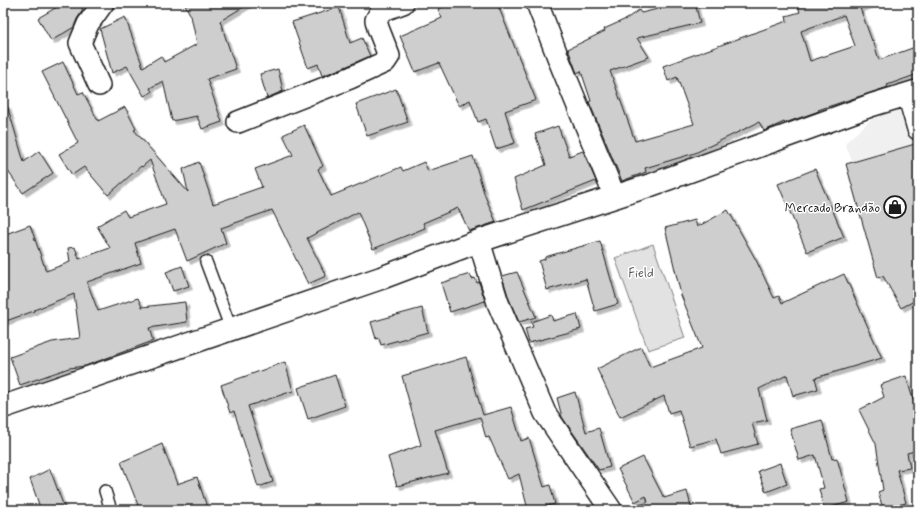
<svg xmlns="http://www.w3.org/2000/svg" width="921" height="513" viewBox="0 0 921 513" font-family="Mynerve,sans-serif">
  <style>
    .built { fill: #f0f0f0 }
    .green { fill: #e2e2e2; stroke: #7f7f7f }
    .building { fill: #cecece; stroke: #1c1c1c; fill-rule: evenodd; filter: url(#shadow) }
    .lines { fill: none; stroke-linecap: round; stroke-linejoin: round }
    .service-casing { stroke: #1c1c1c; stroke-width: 14 }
    .minor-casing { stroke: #1c1c1c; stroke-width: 24 }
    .tertiary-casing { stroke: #1c1c1c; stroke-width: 25 }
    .service { stroke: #fff; stroke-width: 11 }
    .minor { stroke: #fff; stroke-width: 21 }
    .tertiary { stroke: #fff; stroke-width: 22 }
    .labels { text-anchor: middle; stroke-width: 3; stroke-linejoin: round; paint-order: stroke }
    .poi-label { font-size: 13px; fill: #1c1c1c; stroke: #fff; text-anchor: end }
    .park-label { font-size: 13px; fill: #575757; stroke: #fff }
  </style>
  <defs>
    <filter id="shadow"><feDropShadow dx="3.5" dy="3.5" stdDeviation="0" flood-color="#0004"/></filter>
  </defs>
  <rect width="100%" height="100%" fill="#fff"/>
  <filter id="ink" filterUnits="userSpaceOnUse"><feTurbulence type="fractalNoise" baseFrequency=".025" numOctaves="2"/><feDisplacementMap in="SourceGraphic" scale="8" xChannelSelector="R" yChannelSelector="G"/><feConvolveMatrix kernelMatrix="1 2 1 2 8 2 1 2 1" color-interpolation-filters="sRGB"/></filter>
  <g filter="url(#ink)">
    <!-- built -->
    <path class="built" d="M 893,100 L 918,144 L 918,270 L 901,279 L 845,143 Z"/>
    <!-- green -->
    <path class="green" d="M 653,244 L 685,338 L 648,350 L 615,258 Z"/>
    <!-- building -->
    <g class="building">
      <path d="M 64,3 L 79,3 L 83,10 L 77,19 L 74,27 L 51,41 L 38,18 Z"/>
      <path d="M 184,3 L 250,3 L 220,21 L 236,69 L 207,79 L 222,122 L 202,129 L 197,116 L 172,121 L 163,81 L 150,88 L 152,92 L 144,96 L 127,66 L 112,73 L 100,29 L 125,17 L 143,67 L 161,56 L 164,62 L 197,44 L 191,16 Z"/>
      <path d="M 453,3 L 497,3 L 536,100 L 505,111 L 515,143 L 496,149 L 486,119 L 478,122 L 470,100 L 459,106 L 439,63 L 415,72 L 400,36 L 442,18 L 438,9 Z"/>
      <path d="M 683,3 L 695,3 L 700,23 L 637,38 L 649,57 L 610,71 L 635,141 L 694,124 L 677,77 L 668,81 L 663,66 L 787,21 L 786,16 L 800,12 L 797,3 L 870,3 L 871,4 L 860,8 L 872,41 L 873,40 L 879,60 L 918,46 L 918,74 L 887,85 L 888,87 L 818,110 L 819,111 L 785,123 L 784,122 L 764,131 L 759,122 L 695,153 L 645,168 L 646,172 L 622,181 L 589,102 L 591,101 L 581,71 L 577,73 L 568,49 L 605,31 L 604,29 L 626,19 L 639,10 L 641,13 ZM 844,15 L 855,46 L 810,61 L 801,31 Z"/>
      <path d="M 339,7 L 350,43 L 362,38 L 370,56 L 345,67 L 322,76 L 318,64 L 308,68 L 292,22 Z"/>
      <path d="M 63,62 L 78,94 L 83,92 L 98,121 L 125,107 L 136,129 L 134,130 L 188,192 L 183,169 L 199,162 L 213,204 L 262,187 L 255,169 L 293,155 L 283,135 L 304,125 L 323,166 L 318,169 L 331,196 L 401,167 L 403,171 L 424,162 L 428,171 L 473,156 L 485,196 L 496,222 L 469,231 L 458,208 L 423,223 L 425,228 L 373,249 L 358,212 L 307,238 L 326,276 L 308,284 L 272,210 L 221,228 L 226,243 L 187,261 L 175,229 L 135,243 L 141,263 L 87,282 L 98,311 L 138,298 L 142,307 L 185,302 L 187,322 L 149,328 L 153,341 L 85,366 L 69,368 L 20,385 L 10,357 L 52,342 L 80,338 L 74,294 L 34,310 L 34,311 L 3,322 L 3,235 L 30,225 L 46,271 L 70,262 L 68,248 L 75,247 L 79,259 L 110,248 L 97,226 L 124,210 L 128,217 L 166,204 L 150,160 L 142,167 L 141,166 L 108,195 L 84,167 L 72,175 L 59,154 L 78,143 L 42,72 Z"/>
      <path d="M 278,69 L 283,91 L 267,98 L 260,74 Z"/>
      <path d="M 396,89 L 408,122 L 367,136 L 356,104 Z"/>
      <path d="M 3,105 L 7,105 L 24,162 L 39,151 L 53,173 L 23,193 L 3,164 Z"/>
      <path d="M 558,126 L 569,156 L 583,151 L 596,181 L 523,210 L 514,179 L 546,165 L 535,134 Z"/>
      <path d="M 915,144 L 918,157 L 918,299 L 901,308 L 883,276 L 878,278 L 846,164 Z"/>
      <path d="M 815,169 L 844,237 L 807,252 L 778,184 Z"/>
      <path d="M 728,210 L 756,260 L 774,298 L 779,296 L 782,303 L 844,274 L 882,358 L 815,378 L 818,389 L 793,396 L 787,375 L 759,389 L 767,420 L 752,423 L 758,444 L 721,454 L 716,439 L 690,446 L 679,410 L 669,413 L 664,396 L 620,417 L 597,369 L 641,347 L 650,367 L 702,348 L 681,295 L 665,228 L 695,220 L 697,227 Z"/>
      <path d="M 600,241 L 618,304 L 595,311 L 586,279 L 547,290 L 539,261 L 545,259 L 545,257 Z"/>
      <path d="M 182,266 L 189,286 L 173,291 L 166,272 Z"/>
      <path d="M 517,272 L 536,317 L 519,322 L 509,299 L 502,276 Z"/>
      <path d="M 470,274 L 472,279 L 475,278 L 477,283 L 479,282 L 485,301 L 450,312 L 441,283 Z"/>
      <path d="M 422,308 L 428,332 L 381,345 L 379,338 L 376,339 L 371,322 Z"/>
      <path d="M 577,314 L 581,329 L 529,343 L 525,329 L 533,327 L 531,322 L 551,315 L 553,321 Z"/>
      <path d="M 466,357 L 483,415 L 511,407 L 521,441 L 529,438 L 544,487 L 550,485 L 555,504 L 528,510 L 519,474 L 508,479 L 489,437 L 486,438 L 480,417 L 435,430 L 448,473 L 397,486 L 388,457 L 421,445 L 402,376 Z"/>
      <path d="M 285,362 L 293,391 L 248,406 L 273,482 L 258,487 L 234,411 L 230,413 L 221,385 Z"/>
      <path d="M 335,375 L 345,406 L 308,419 L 298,388 Z"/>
      <path d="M 906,376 L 918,416 L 918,450 L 907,453 L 910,468 L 897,470 L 906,503 L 883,509 L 878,492 L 883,490 L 876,444 L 859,410 L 884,397 L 880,385 Z"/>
      <path d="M 575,392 L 586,432 L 599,428 L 610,467 L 599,470 L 562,417 L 557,398 Z"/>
      <path d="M 822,420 L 832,459 L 837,458 L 849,502 L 824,509 L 819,489 L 824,488 L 815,455 L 799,460 L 790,429 Z"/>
      <path d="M 162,444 L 177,484 L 197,477 L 208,510 L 140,510 L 121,462 Z"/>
      <path d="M 643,457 L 664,498 L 687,491 L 692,510 L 638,510 L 637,506 L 648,502 L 646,496 L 635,502 L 618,469 Z"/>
      <path d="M 780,463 L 787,484 L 766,492 L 758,471 Z"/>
      <path d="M 50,469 L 65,510 L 41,510 L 30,479 Z"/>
    </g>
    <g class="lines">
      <!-- service casing -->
      <g class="service-casing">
        <g id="service">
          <path d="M 206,262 L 231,329"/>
          <path d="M 105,491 L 111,510"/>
        </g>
      </g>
      <!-- minor casing -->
      <g class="minor-casing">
        <g id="minor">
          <path d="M 537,3 L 561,65 L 615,197"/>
          <path d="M 99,85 L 80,43 L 88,24 L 103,3"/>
          <path d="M 908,94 L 918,129"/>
          <path d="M 238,122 L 350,78 L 385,62 L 389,56 L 378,28 L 376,20 L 381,11 L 403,3"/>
          <path d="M 479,241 L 498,303 L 545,413 L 611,510"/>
        </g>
      </g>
      <!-- tertiary casing -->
      <g class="tertiary-casing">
        <path id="tertiary" d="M 3,407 L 381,278 L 479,241 L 648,186 L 872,105 L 918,91"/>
      </g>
      <!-- service -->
      <use href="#service" class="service"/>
      <!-- minor -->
      <use href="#minor" class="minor"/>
      <!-- tertiary -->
      <use href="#tertiary" class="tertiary"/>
    </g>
  </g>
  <!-- icons -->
  <defs>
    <g id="shop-ring" transform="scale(1.15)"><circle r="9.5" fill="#fff" stroke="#1c1c1c" stroke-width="1.5"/><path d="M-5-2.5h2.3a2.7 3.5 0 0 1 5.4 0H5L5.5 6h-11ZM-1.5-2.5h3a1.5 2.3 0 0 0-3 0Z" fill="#1c1c1c"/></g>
  </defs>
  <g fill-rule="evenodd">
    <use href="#shop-ring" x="895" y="207"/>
  </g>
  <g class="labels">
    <!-- poi labels -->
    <g class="poi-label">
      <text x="880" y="212">Mercado Brandão</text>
    </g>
    <!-- park labels -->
    <g class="park-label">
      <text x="641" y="277">Field</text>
    </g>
  </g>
  <!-- margin -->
  <rect width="921" height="513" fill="none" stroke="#fff" stroke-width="16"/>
  <rect x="8" y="8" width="905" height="497" fill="none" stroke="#1c1c1c" stroke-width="1.5" filter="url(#ink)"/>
</svg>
